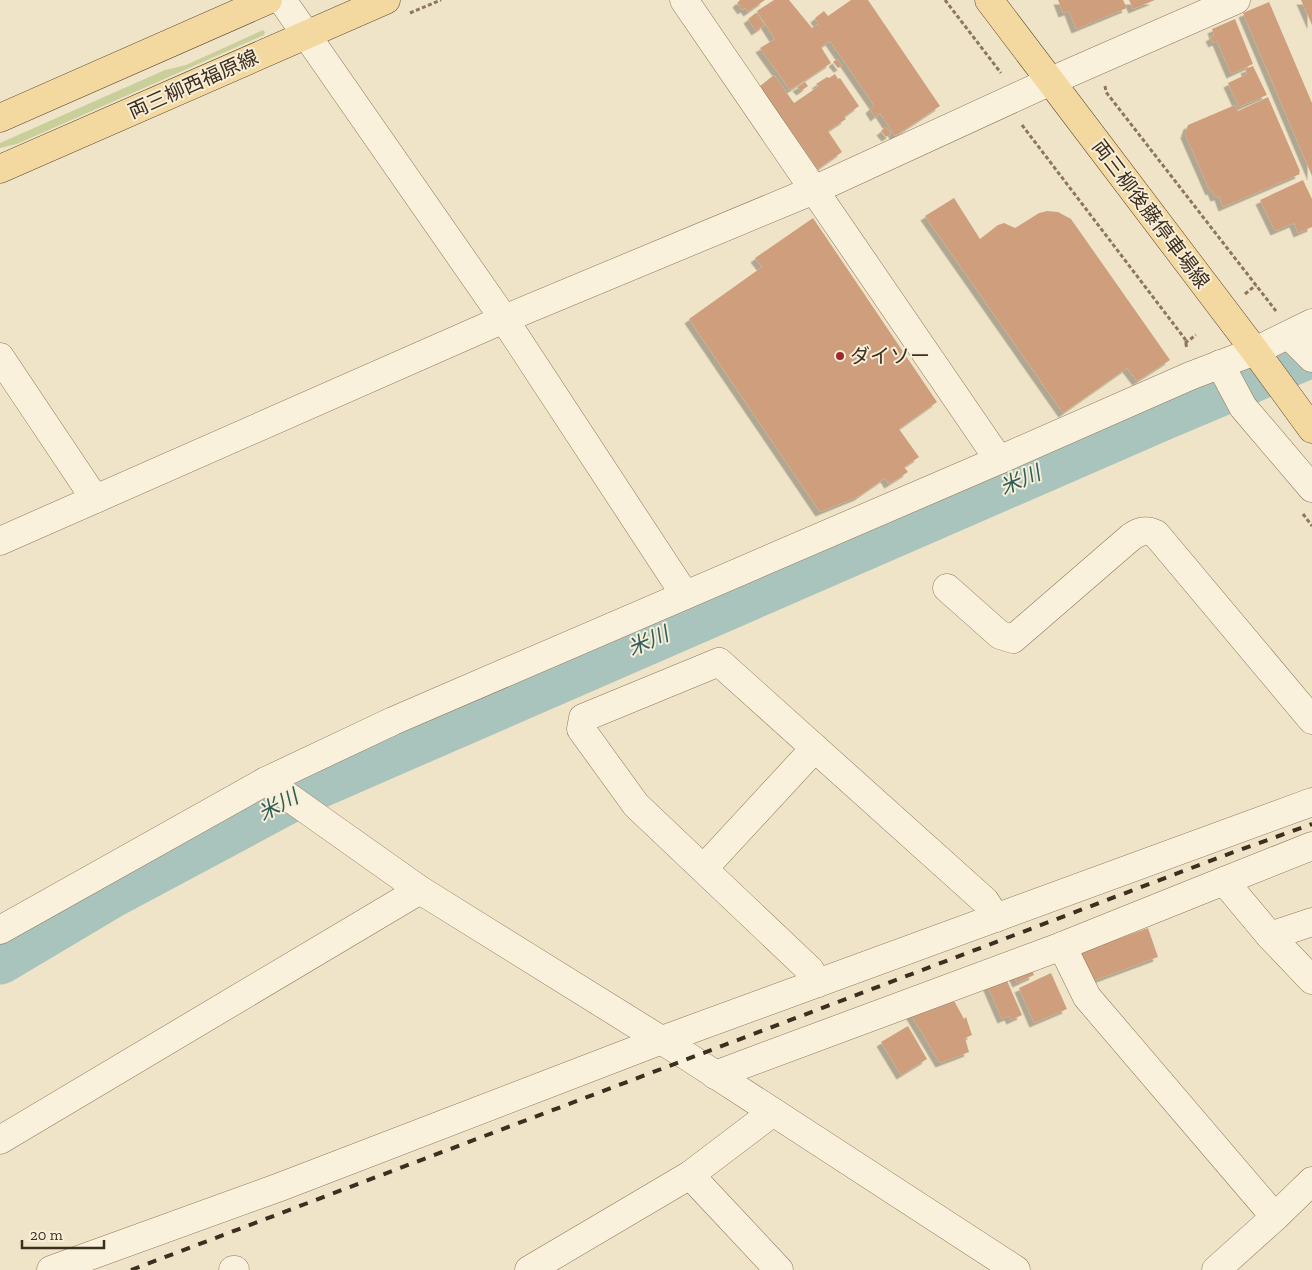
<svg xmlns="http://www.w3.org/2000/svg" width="1312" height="1270" viewBox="0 0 1312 1270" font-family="'Zilla Slab','Noto Sans JP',serif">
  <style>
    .green { fill: #c9cf9b }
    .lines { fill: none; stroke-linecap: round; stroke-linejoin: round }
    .river { stroke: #a9c4bc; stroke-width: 49 }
    .building { fill: #cf9f7d; filter: url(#shadow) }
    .minor-casing { stroke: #8d765c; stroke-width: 29 }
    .major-casing { stroke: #5b4430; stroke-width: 29 }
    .path { stroke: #8d765c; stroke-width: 3; stroke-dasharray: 4 2.5; stroke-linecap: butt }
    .minor { stroke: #faf1dc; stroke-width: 28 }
    .major { stroke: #f3d9a0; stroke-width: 28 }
    .rail { stroke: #3d2e20; stroke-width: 4; stroke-dasharray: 9 9; stroke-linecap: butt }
    .poi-dot { fill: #9e2a2b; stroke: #f7eed8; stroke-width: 2 }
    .labels { text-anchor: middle; stroke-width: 4; stroke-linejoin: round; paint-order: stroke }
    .street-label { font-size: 20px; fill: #3d2e20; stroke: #f7eed8 }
    .poi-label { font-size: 20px; fill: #3d2e20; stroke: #f7eed8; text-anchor: start }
    .water-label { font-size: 21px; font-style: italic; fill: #2f5d5a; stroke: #f7eed8 }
  </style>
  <defs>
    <filter id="shadow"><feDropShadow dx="-4.5" dy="4.5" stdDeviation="0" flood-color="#0004"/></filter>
  </defs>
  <rect width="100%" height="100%" fill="#f0e4c8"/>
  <!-- green -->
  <path class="green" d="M 263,30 L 265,32 L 264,35 L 17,144 L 0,148 L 0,143 L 165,70 L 186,65 Z"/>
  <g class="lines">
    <!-- river -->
    <path class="river" d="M 0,960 L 111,894 L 309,788 L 1165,415 L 1312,353"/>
  </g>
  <!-- building -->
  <g class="building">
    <path d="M 740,0 L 765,0 L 748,12 L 745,8 L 742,10 L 737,3 Z"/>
    <path d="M 774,0 L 789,0 L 812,28 L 818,24 L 822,30 L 815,18 L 824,11 L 828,16 L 851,0 L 868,0 L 940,106 L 895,136 L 880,113 L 875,117 L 870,109 L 874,105 L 830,41 L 821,47 L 831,63 L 790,90 L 760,48 L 775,39 L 757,11 Z"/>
    <path d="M 1058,0 L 1123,0 L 1127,8 L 1076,29 L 1069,11 L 1063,13 Z"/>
    <path d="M 1129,0 L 1155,0 L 1133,9 Z"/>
    <path d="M 1301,0 L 1312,0 L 1312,25 Z"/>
    <path d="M 1269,2 L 1312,103 L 1312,176 L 1243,13 Z"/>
    <path d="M 756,13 L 765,25 L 756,31 L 748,19 Z"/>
    <path d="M 1235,19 L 1253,64 L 1231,74 L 1217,41 L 1213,43 L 1210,37 L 1214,35 L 1212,29 Z"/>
    <path d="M 837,59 L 842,66 L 838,68 L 833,62 Z"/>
    <path d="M 1253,66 L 1267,95 L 1239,107 L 1228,83 L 1247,74 L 1245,69 Z"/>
    <path d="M 835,74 L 838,79 L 840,78 L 859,106 L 844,117 L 846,119 L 828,131 L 842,152 L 818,169 L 760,86 L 774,75 L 794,103 L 819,86 L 816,84 L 827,77 L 829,78 Z"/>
    <path d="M 805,82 L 808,86 L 801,91 L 797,87 Z"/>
    <path d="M 1268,97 L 1300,171 L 1299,172 L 1300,174 L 1223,207 L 1219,196 L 1215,197 L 1212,190 L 1210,191 L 1185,134 L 1188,125 L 1235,105 L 1238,111 Z"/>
    <path d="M 886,127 L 891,134 L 886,137 L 881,131 Z"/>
    <path d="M 1303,180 L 1312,199 L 1312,227 L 1298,233 L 1294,223 L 1275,231 L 1260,200 Z"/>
    <path d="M 954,198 L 980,239 L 998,225 L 1004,223 L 1015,228 L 1039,213 L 1047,211 L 1058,212 L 1071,219 L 1170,360 L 1137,381 L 1127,368 L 1063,413 L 925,216 Z"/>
    <path d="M 813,218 L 937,402 L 899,429 L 919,457 L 904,467 L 908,472 L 889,484 L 885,478 L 859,496 L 820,512 L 689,319 L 762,267 L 755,258 Z"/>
    <path d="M 1148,928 L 1158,957 L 1085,984 L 1074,955 Z"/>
    <path d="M 1028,961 L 1034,975 L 1017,983 L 1011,970 Z"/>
    <path d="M 1051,973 L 1067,1009 L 1034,1023 L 1019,988 Z"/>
    <path d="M 1004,974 L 1022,1015 L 1011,1020 L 1009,1016 L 1002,1019 L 986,982 Z"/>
    <path d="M 952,997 L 964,1019 L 966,1017 L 972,1035 L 965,1038 L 969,1052 L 940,1063 L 908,1010 Z"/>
    <path d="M 908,1026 L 927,1059 L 901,1075 L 881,1042 Z"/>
  </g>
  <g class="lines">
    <!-- minor casing -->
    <g class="minor-casing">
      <g id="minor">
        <path d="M 282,0 L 504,319 L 685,595"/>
        <path d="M 684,0 L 999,460"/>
        <path d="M 1289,335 L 1312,358"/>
        <path d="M 0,357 L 95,499"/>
        <path d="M 1220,364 L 1243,407 L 1312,488"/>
        <path d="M 0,541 L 504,319 L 814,190 L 1051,81 L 1236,0"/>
        <path d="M 947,588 L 1000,635 L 1013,639 L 1131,537 C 1140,531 1146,529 1156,534 L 1312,720"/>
        <path d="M 266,781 L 420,890 L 690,1058 L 1016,1270"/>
        <path d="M 704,868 L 815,748"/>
        <path d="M 1224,881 L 1312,846"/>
        <path d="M 0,930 L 266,781 L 393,721 L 999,460 L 1190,376 L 1255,351 L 1312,323"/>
        <path d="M 1270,936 L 1312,980"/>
        <path d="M 1062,946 L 1087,997 L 1275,1217 L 1216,1270"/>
        <path d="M 818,983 L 810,970 L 636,805 L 581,729 L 583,718 L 719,662 L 985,901 L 996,918"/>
        <path d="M 715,1075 L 1062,946 L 1224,881 L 1270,936 L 1312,922"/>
        <path d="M 0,1140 L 420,890"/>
        <path d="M 690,1175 L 779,1270"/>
        <path d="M 1275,1217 L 1312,1181"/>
        <path d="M 51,1270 L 280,1187 L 662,1040 L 1312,802"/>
        <path d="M 233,1270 L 235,1270"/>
        <path d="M 529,1270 L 690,1175 L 773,1112"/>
      </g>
    </g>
    <!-- major casing -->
    <g class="major-casing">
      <g id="major">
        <path d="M 989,0 L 1255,351 L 1312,429"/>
        <path d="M 0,118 L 268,0"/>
        <path d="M 0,169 L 386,0"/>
      </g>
    </g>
    <!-- path -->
    <g class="path">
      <path d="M 945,0 L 1001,73"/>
      <path d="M 410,13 L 441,0"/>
      <path d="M 1105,86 L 1106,92 L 1276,311"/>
      <path d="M 1022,125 L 1185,339 L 1187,349"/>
      <path d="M 1245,294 L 1256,285"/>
      <path d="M 1185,343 L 1196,335"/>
      <path d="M 1303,514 L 1312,526"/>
    </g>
    <!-- minor -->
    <use href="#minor" class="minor"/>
    <!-- major -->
    <use href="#major" class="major"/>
    <!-- rail -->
    <path class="rail" d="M 131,1270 L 1223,856 L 1312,824"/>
  </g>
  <!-- markers -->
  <circle class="poi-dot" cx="840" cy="356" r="5"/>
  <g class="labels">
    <!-- street labels -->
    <g class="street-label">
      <text transform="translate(193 84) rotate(-24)" y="7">両三柳西福原線</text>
      <text transform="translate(1151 214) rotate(53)" y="7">両三柳後藤停車場線</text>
    </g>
    <!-- poi labels -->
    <g class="poi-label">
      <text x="850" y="363">ダイソー</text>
    </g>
    <!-- water labels -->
    <g class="water-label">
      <text transform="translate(1020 480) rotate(-23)" y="7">米川</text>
      <text transform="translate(648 641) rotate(-23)" y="7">米川</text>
      <text transform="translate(278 805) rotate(-28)" y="7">米川</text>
    </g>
  </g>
  <!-- scale -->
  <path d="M22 1240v8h82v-8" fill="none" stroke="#3d2e20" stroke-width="2.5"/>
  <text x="30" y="1240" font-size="15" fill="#3d2e20" stroke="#f7eed8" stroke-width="4" paint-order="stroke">20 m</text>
</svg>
